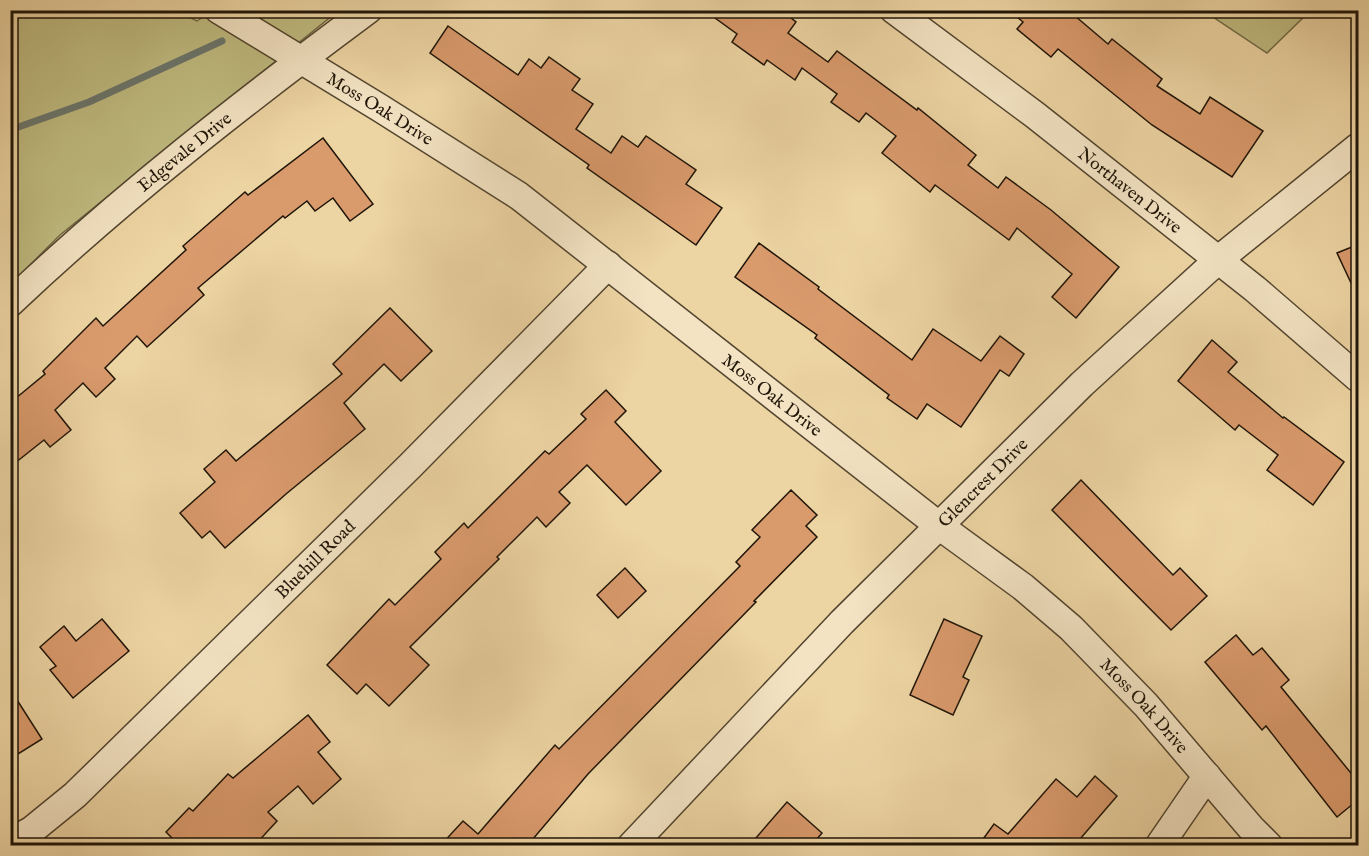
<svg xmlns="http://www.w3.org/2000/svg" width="1369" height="856" viewBox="0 0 1369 856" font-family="'IM FELL English',serif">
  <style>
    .green { fill: #bfbb80; stroke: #6f6844; stroke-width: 1.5 }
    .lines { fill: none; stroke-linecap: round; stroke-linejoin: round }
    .stream { stroke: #6b766d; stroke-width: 7 }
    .building { fill: #d99a6c; stroke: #1f1508; stroke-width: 1.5 }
    .minor-casing { stroke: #52452f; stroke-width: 30 }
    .minor { stroke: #f3e3c3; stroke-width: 27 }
    .labels { text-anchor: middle; stroke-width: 4.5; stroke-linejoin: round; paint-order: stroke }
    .street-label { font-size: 18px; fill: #1f1508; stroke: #f3e3c3 }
  </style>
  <rect width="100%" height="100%" fill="#edd4a3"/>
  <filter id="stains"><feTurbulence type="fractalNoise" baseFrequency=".00333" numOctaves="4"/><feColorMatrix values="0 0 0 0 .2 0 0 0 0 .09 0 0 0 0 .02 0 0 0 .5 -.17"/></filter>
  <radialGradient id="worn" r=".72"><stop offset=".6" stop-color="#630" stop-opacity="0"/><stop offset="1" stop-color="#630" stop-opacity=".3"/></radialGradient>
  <!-- green -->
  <g class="green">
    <path d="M 11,11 L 177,11 L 197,21 L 212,11 L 338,11 L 60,235 L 11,284 Z"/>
    <path d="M 1204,11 L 1310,11 L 1267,53 Z"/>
  </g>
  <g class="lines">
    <!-- stream -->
    <path class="stream" d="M 10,130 L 89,102 L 222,41"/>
  </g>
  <!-- building -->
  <g class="building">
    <path d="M 704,10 L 781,10 L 796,22 L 788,33 L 828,62 L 837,51 L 917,110 L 918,108 L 976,155 L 968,165 L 998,188 L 1006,177 L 1051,210 L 1119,267 L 1076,318 L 1052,297 L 1072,274 L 1017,228 L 1009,240 L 935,185 L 930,192 L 882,153 L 896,136 L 866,113 L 859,122 L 831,102 L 837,94 L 802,68 L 795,80 L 767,60 L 764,65 L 732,42 L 737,34 Z"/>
    <path d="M 1009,10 L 1068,10 L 1108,44 L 1112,39 L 1162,79 L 1157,86 L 1200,114 L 1210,97 L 1263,131 L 1232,177 L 1152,125 L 1058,49 L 1051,57 L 1017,29 L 1023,22 Z"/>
    <path d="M 448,26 L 518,75 L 529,59 L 541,68 L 549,57 L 580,79 L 572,90 L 593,104 L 576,129 L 611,153 L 622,136 L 638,147 L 646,136 L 696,170 L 686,184 L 722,208 L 696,245 L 587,168 L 589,165 L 430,53 Z"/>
    <path d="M 323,138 L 373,204 L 350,221 L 333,198 L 315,211 L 307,201 L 285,218 L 283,216 L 198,288 L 204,295 L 147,347 L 137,336 L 105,368 L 115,379 L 96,397 L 83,383 L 55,410 L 71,430 L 50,447 L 44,440 L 10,467 L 10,403 L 45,374 L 43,371 L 96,318 L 103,326 L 186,250 L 183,246 L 245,192 L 248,195 Z"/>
    <path d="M 759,243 L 819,287 L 818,289 L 912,360 L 933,329 L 981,361 L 1000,336 L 1024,354 L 1009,376 L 1000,370 L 961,427 L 927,404 L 917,419 L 887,398 L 889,395 L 815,338 L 817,335 L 735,277 Z"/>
    <path d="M 1359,244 L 1359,300 L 1337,253 Z"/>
    <path d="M 390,308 L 432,351 L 401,381 L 384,364 L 344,403 L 365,429 L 286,494 L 225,548 L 210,531 L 202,538 L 180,513 L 215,482 L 204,469 L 226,450 L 236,461 L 342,374 L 333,364 Z"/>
    <path d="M 1212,340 L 1237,362 L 1228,372 L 1283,418 L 1284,417 L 1344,462 L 1313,505 L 1267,470 L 1278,455 L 1239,425 L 1235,430 L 1178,381 Z"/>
    <path d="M 606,390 L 626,411 L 615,422 L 661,471 L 626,505 L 587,465 L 559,492 L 570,503 L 546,527 L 537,517 L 497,557 L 499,559 L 410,647 L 429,665 L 389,706 L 366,684 L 357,694 L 327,665 L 389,599 L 395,605 L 441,559 L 435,552 L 464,523 L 468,528 L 545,451 L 549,454 L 586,419 L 581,414 Z"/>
    <path d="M 1081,480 L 1173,575 L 1180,568 L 1207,596 L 1171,630 L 1052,510 Z"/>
    <path d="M 791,490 L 817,515 L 806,526 L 817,537 L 754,601 L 756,602 L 588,774 L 527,846 L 440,846 L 463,821 L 478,834 L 555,745 L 559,749 L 740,566 L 736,562 L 760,537 L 752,530 Z"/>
    <path d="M 625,568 L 646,591 L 618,618 L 597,595 Z"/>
    <path d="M 102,619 L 129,651 L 73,698 L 50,670 L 56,666 L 40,647 L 64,626 L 76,641 Z"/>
    <path d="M 944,619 L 982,636 L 963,677 L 969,680 L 953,715 L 910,695 Z"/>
    <path d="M 1236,635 L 1253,655 L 1262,648 L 1289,680 L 1281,687 L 1359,783 L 1359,799 L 1337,817 L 1266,726 L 1262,730 L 1205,662 Z"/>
    <path d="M 10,689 L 42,739 L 10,759 Z"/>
    <path d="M 308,715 L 330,742 L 318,752 L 341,779 L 313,804 L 298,786 L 268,812 L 277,821 L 254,846 L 180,846 L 166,832 L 189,808 L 193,811 L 228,774 L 233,778 Z"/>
    <path d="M 1095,776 L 1117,796 L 1074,846 L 978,846 L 994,824 L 1008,834 L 1056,779 L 1077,797 Z"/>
    <path d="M 787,802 L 822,833 L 811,846 L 749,846 Z"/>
  </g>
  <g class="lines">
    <!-- minor casing -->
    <g class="minor-casing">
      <g id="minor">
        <path id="s1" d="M 219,10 L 380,108 L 519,196 L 938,525 L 1023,587 L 1071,628 L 1146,705 L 1251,828 L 1269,846"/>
        <path id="s2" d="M 894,10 L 1035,115 L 1255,289 L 1358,378"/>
        <path id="s3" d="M 10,303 C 122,197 244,102 368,10"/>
        <path id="s4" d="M 10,842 L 32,830 L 75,795 L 410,466 L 608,265"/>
        <path id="s5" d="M 631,846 L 842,622 L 1082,384 L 1218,260 L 1358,147"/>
        <path d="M 1159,846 L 1207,776"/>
      </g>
    </g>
    <!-- minor -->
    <use href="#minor" class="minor"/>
  </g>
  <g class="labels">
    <!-- street labels -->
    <g class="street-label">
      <text dy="6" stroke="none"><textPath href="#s1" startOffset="189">Moss Oak Drive</textPath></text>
      <text dy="6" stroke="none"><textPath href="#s3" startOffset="231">Edgevale Drive</textPath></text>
      <text dy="6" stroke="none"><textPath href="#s2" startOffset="297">Northaven Drive</textPath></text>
      <text dy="6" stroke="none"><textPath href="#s1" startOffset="675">Moss Oak Drive</textPath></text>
      <text dy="6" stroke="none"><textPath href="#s5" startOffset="506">Glencrest Drive</textPath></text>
      <text dy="6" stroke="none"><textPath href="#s4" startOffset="417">Bluehill Road</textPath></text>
      <text dy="6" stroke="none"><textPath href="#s1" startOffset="1161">Moss Oak Drive</textPath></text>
    </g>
  </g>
  <!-- margin -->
  <rect width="1369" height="856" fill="none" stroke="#edd4a3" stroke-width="36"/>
  <rect x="12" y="12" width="1345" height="832" fill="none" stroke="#1f1508" stroke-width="3"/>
  <rect x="18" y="18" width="1333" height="820" fill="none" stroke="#1f1508" stroke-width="1.5"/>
  <rect width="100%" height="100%" filter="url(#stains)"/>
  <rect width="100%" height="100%" fill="url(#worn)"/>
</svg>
